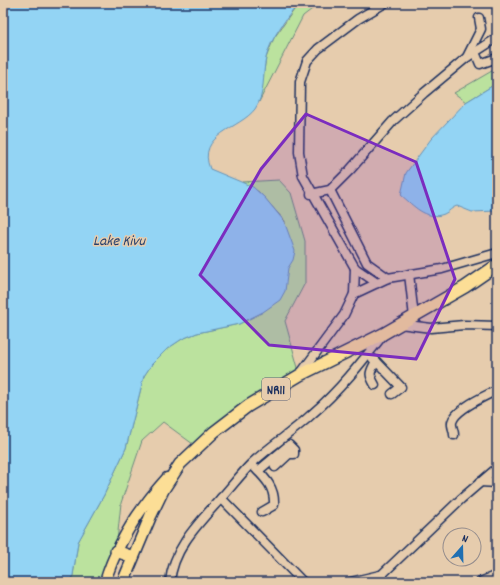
<svg xmlns="http://www.w3.org/2000/svg" width="500" height="585" viewBox="0 0 500 585" font-family="Dekko,sans-serif">
  <style>
    .green { fill: #bbe29e; stroke: #6b887e }
    .water { fill: #93d4f4; stroke: #6392b8 }
    .lines { fill: none; stroke-linecap: round; stroke-linejoin: round }
    .minor-casing { stroke: #1b2f5e; stroke-width: 11 }
    .major-casing { stroke: #1b2f5e; stroke-width: 13 }
    .highway-casing { stroke: #1b2f5e; stroke-width: 14 }
    .minor { stroke: #e6ccad; stroke-width: 8 }
    .major { stroke: #fcde96; stroke-width: 10 }
    .highway { stroke: #fcde96; stroke-width: 11 }
    .marked { fill: #7b2cbf; fill-opacity: 0.2; stroke: #7b2cbf; stroke-width: 3; stroke-linejoin: round }
    .labels { text-anchor: middle; stroke-width: 3; stroke-linejoin: round; paint-order: stroke }
    .shield { fill: #e6ccad; stroke: #585e76; stroke-width: 1 }
    .shield-label { font-size: 13px; font-weight: bold; fill: #1b2f5e }
    .water-label { font-size: 15px; font-style: italic; fill: #27406d; stroke: #e6ccad }
  </style>
  <rect width="100%" height="100%" fill="#e6ccad"/>
  <filter id="ink" filterUnits="userSpaceOnUse"><feTurbulence type="fractalNoise" baseFrequency=".025" numOctaves="2"/><feDisplacementMap in="SourceGraphic" scale="8" xChannelSelector="R" yChannelSelector="G"/><feConvolveMatrix kernelMatrix="1 2 1 2 8 2 1 2 1" color-interpolation-filters="sRGB"/></filter>
  <g filter="url(#ink)">
    <!-- green -->
    <g class="green">
      <path d="M 299,3 L 320,3 L 303,16 L 259,102 L 266,58 L 274,38 Z"/>
      <path d="M 497,68 L 497,83 L 466,102 L 454,93 Z"/>
      <path d="M 279,180 L 291,193 L 305,241 L 305,283 L 285,321 L 300,375 L 197,447 L 163,422 L 142,441 L 121,503 L 116,551 L 105,582 L 72,582 L 78,542 L 104,495 L 126,448 L 144,376 L 152,364 L 167,349 L 182,339 L 197,333 L 239,324 L 263,312 L 287,272 L 285,221 L 259,192 L 242,182 Z"/>
    </g>
    <!-- water -->
    <g class="water">
      <path d="M 3,3 L 299,3 C 286,19 271,37 266,58 C 262,75 266,93 255,109 C 240,129 196,134 210,169 L 253,187 L 265,198 L 284,221 L 295,251 L 293,260 L 288,268 L 285,291 L 280,300 L 263,312 L 239,324 L 197,333 L 182,339 L 167,349 L 152,364 L 144,376 L 126,448 L 104,495 L 78,542 L 72,582 L 3,582 Z"/>
      <path d="M 497,83 L 497,211 L 472,212 L 457,206 C 452,207 449,212 444,214 C 426,221 413,205 401,195 L 406,173 L 431,139 L 466,102 Z"/>
    </g>
    <g class="lines">
      <!-- minor casing -->
      <g class="minor-casing">
        <g id="minor">
          <path d="M 475,52 L 480,64 L 497,58"/>
          <path d="M 467,57 L 481,29 L 479,18"/>
          <path d="M 330,190 L 367,263 L 388,278"/>
          <path d="M 311,194 L 330,190 L 350,170 L 393,121 L 424,93 L 466,58 L 497,38"/>
          <path d="M 409,274 L 414,317"/>
          <path d="M 377,283 L 355,268 L 303,176 L 299,152 L 300,82 L 307,61 L 318,49 L 358,19 L 385,3"/>
          <path d="M 354,294 L 388,278 L 442,269 L 497,253"/>
          <path d="M 400,324 L 431,328 L 464,325 L 497,326"/>
          <path d="M 373,359 L 376,361 C 370,373 368,373 375,385"/>
          <path d="M 376,361 L 401,387 L 392,394"/>
          <path d="M 301,373 L 344,315 L 354,294 L 355,268"/>
          <path d="M 454,435 C 454,430 451,426 452,422 C 455,410 481,398 491,393"/>
          <path d="M 255,468 C 266,479 275,488 274,505 L 262,512"/>
          <path d="M 258,471 L 289,445 L 294,450 L 294,454 L 289,454 L 275,467"/>
          <path d="M 480,482 L 497,483"/>
          <path d="M 221,498 L 303,582"/>
          <path d="M 170,582 C 173,547 201,521 223,496 C 232,486 241,474 251,464 C 270,446 293,432 312,414 C 339,391 361,363 383,335"/>
          <path d="M 350,582 L 380,575"/>
          <path d="M 374,582 L 461,499 L 497,468"/>
          <path d="M 480,582 L 497,575"/>
        </g>
      </g>
      <!-- major casing -->
      <g class="major-casing">
        <path id="major" d="M 105,582 C 117,542 139,509 167,478"/>
      </g>
      <!-- highway casing -->
      <g class="highway-casing">
        <g id="highway">
          <path d="M 116,551 L 133,557"/>
          <path d="M 123,582 L 151,515 L 163,490 L 180,464 L 214,432 L 248,406 L 300,375 L 383,334 L 465,287 L 497,265"/>
        </g>
      </g>
      <!-- minor -->
      <use href="#minor" class="minor"/>
      <!-- major -->
      <use href="#major" class="major"/>
      <!-- highway -->
      <use href="#highway" class="highway"/>
    </g>
  </g>
  <!-- marked area -->
  <path class="marked" d="M 306,114 L 416,162 L 455,279 L 416,359 L 269,345 L 200,275 L 261,169 Z"/>
  <g class="labels">
    <!-- shield labels -->
    <rect class="shield" x="262" y="378" width="28" height="22" rx="3"/>
    <g class="shield-label">
      <text x="276" y="394">NR11</text>
    </g>
    <!-- water labels -->
    <g class="water-label">
      <text x="119" y="245">Lake Kivu</text>
    </g>
  </g>
  <!-- margin -->
  <rect width="500" height="585" fill="none" stroke="#e6ccad" stroke-width="16"/>
  <rect x="8" y="8" width="484" height="569" fill="none" stroke="#1b2f5e" stroke-width="1.5" filter="url(#ink)"/>
  <!-- north arrow -->
  <g transform="translate(462 547) rotate(20)"><circle r="19" fill="#e6ccad" stroke="#958d8d"/>
  <path d="M0-3L7 15L0 10L-7 15Z" fill="#1f6fb2"/>
  <text y="-6" font-size="11" font-weight="bold" text-anchor="middle" fill="#1b2f5e">N</text>
  </g>
</svg>
